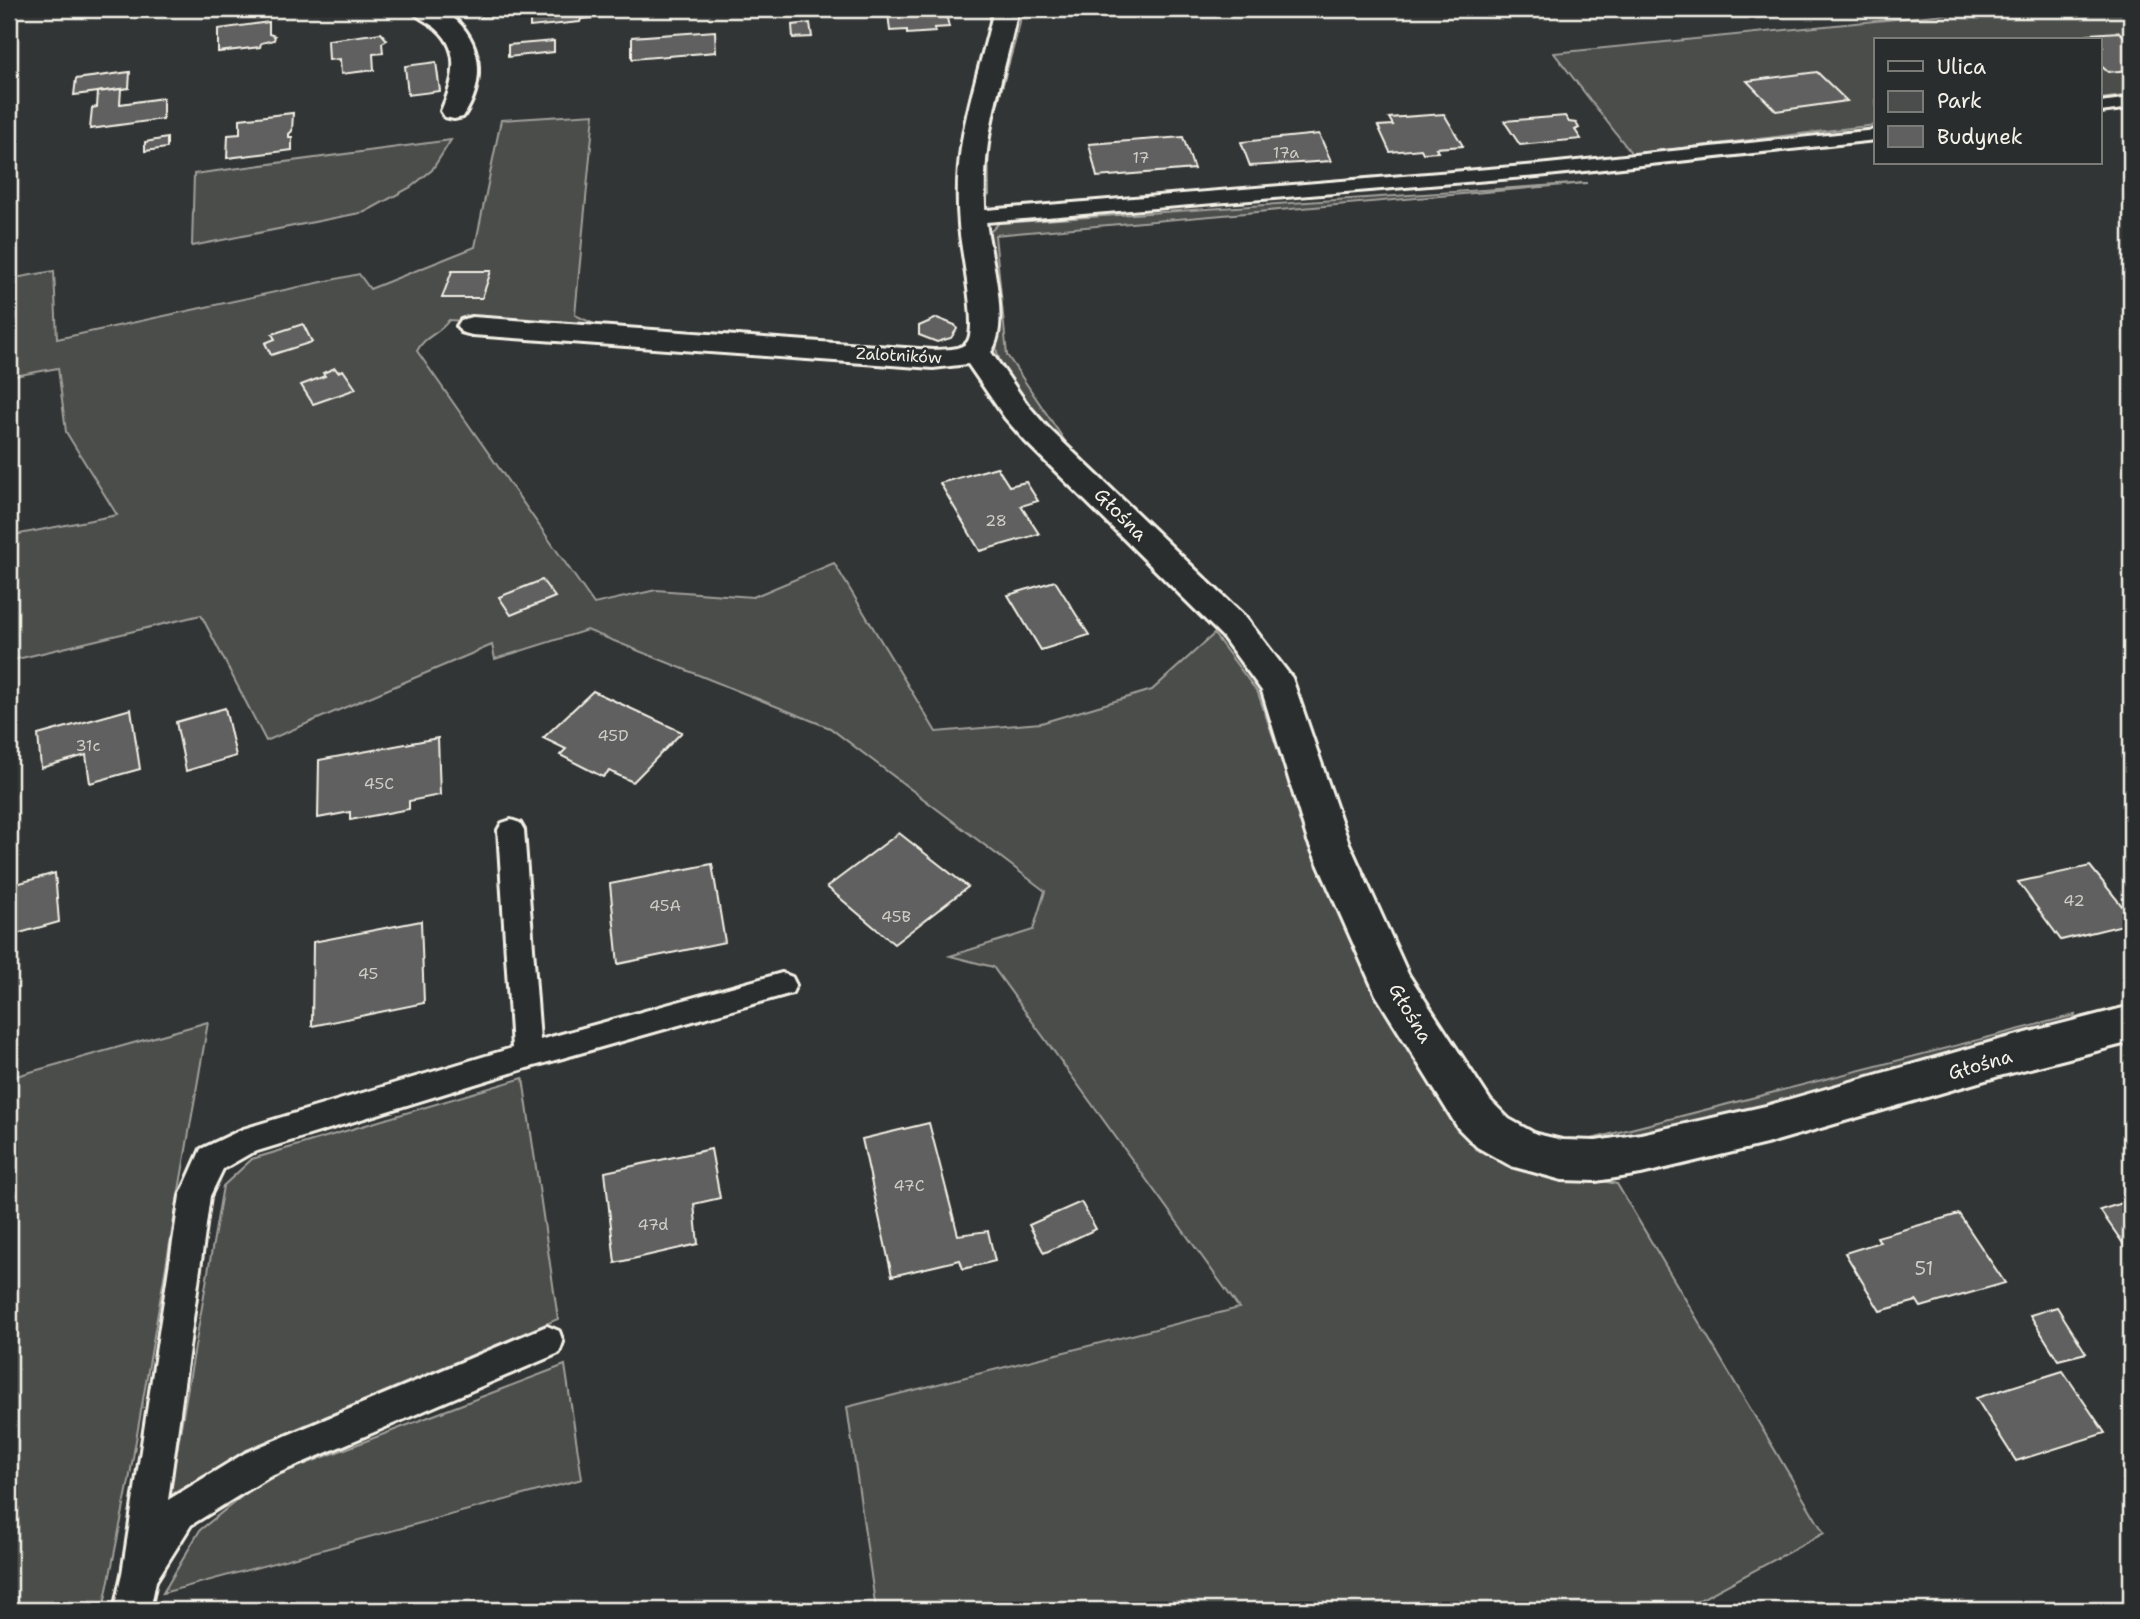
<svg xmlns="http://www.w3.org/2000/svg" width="2140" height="1619" viewBox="0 0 2140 1619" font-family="'Shantell Sans',sans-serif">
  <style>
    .green { fill: #4b4d4c; stroke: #a09f9a; stroke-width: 2 }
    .building { fill: #5f605f; stroke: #f4f1e8; stroke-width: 2 }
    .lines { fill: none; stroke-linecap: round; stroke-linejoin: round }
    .service-casing { stroke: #f4f1e8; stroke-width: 6 }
    .minor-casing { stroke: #f4f1e8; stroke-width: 6 }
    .service { fill: #2a2d2e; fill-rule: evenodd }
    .minor { fill: #2a2d2e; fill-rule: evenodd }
    .labels { text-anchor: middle; stroke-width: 5; stroke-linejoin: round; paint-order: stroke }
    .number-label { font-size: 16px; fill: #cfcdc6 }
    .far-street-label { font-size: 16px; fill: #f4f1e8; stroke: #2a2d2e }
    .street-label { font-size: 19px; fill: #f4f1e8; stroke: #2a2d2e }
    .near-number-label { font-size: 19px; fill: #cfcdc6 }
  </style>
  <rect width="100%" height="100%" fill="#323535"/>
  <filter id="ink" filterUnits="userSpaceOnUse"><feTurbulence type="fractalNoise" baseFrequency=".0143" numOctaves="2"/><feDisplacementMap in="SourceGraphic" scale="14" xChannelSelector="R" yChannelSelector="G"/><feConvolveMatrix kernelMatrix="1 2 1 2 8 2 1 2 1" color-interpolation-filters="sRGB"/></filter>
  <g filter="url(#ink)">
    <!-- green -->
    <g class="green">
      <path d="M 1015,9 L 1022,9 L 1019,27 L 988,138 L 989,196 L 983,185 L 981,159 L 1013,28 Z"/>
      <path d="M 1996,9 L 2131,9 L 2131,95 L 2100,99 L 2100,40 L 1876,40 L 1876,125 L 1632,154 L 1554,53 Z"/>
      <path d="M 594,114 L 575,315 L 598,326 L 737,335 L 721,338 L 449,320 C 439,335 425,335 417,351 L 594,604 L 656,590 L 753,597 L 834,563 L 936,732 L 1041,723 L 1152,690 L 1214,634 L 1258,693 L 1310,843 L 1379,993 L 1548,1170 L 1617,1184 L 1824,1533 L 1681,1610 L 876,1610 L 847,1407 L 1239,1308 L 993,967 L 950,956 L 1033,930 L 1045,891 L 830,728 L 587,630 L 495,659 L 492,645 L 266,741 L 201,615 L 9,661 L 9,536 L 117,515 L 66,432 L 58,368 L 9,377 L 9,279 L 54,271 L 57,339 L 359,274 L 370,289 L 475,247 L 501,120 Z"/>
      <path d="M 451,140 L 432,170 L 411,187 L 365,212 L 192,246 L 194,174 Z"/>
      <path d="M 1587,183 L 995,235 L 1007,355 L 1071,450 L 1034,420 L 1007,380 L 997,353 L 986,236 L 999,223 Z"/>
      <path d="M 2075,1015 L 2072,1028 L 1589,1152 L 1576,1143 Z"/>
      <path d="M 208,1022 L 129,1481 L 103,1610 L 9,1610 L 9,1078 Z"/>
      <path d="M 523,1078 L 558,1319 L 258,1445 L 169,1496 L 223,1186 L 252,1159 Z"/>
      <path d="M 565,1365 L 582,1479 L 163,1593 L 200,1530 L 261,1481 Z"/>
    </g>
    <!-- building -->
    <g class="building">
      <path d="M 482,9 L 514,9 L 514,14 L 481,17 Z"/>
      <path d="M 530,9 L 602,9 L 602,17 L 581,19 L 580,22 L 530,27 Z"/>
      <path d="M 903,9 L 945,9 L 949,27 L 934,28 L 935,32 L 907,34 L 907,30 L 890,31 L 888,13 L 903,12 Z"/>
      <path d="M 269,22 L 269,34 L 275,36 L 274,40 L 261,43 L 260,47 L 218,52 L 218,29 Z"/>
      <path d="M 810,23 L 812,37 L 793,38 L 792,25 Z"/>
      <path d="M 715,31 L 716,52 L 632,59 L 632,37 Z"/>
      <path d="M 2119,32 L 2131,42 L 2131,70 L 2108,72 L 2100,65 L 2100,47 L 2103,47 L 2100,40 L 2089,34 Z"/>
      <path d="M 381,33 L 387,40 L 382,43 L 383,53 L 373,54 L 374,70 L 341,74 L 340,59 L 329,60 L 328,40 Z"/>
      <path d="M 554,41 L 554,52 L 508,57 L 508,45 Z"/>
      <path d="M 436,62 L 440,91 L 408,95 L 405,66 Z"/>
      <path d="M 130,72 L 129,88 L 74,95 L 76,79 Z"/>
      <path d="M 1817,72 L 1847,101 L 1776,111 L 1747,81 Z"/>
      <path d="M 121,89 L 120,104 L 163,98 L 163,119 L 90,129 L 92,108 L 97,107 L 98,92 Z"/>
      <path d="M 293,113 L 292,131 L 289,134 L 289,137 L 292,137 L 292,150 L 227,158 L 228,135 L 240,134 L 240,119 Z"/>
      <path d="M 1444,114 L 1463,146 L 1436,148 L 1438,152 L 1423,153 L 1421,149 L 1390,152 L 1378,126 L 1393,125 L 1389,118 Z"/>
      <path d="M 1565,116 L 1569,122 L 1576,123 L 1579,128 L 1575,130 L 1581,139 L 1520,145 L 1504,121 Z"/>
      <path d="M 1319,134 L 1331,161 L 1250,166 L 1241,142 Z"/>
      <path d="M 1183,137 L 1194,169 L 1097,177 L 1089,144 Z"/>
      <path d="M 167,138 L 167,148 L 145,151 L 145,142 Z"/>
      <path d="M 452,271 L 491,271 L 482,298 L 442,298 Z"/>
      <path d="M 937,318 L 955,325 L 957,329 L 951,338 L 937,342 L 919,335 L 919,326 Z"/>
      <path d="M 303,324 L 312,342 L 271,355 L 265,343 L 275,339 L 272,334 Z"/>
      <path d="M 335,368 L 338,372 L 343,370 L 356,389 L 313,404 L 301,385 L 325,376 L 323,373 Z"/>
      <path d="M 997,467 L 1009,486 L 1026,482 L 1038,501 L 1021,506 L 1039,534 L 980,551 L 940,483 Z"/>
      <path d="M 542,580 L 555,597 L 511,615 L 499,597 Z"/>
      <path d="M 1055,581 L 1089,635 L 1041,650 L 1008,595 Z"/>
      <path d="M 593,691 L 682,732 L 633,782 L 609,771 L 603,777 L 560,755 L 566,749 L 543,738 Z"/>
      <path d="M 225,708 L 236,756 L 186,771 L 176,722 Z"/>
      <path d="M 131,709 L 140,769 L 90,783 L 86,755 L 41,768 L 38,735 Z"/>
      <path d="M 438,738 L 440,795 L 409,801 L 409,809 L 350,820 L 350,812 L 318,818 L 319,760 Z"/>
      <path d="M 899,833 L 968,887 L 894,944 L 827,887 Z"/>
      <path d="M 712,864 L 725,942 L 618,964 L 610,884 Z"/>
      <path d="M 2090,866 L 2131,917 L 2131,923 L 2061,940 L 2018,882 Z"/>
      <path d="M 55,873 L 59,922 L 9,936 L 9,886 Z"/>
      <path d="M 421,921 L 424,1003 L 312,1026 L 313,942 Z"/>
      <path d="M 929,1123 L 958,1235 L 988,1231 L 995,1261 L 963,1269 L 960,1260 L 892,1276 L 862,1139 Z"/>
      <path d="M 711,1149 L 720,1198 L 694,1204 L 698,1244 L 615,1263 L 605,1172 Z"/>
      <path d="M 2129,1201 L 2131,1204 L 2131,1255 L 2100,1210 Z"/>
      <path d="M 1081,1202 L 1096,1229 L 1044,1253 L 1029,1225 Z"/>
      <path d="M 1959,1214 L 2005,1283 L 1921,1307 L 1917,1301 L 1880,1311 L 1845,1253 L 1880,1242 L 1877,1237 Z"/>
      <path d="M 2057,1307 L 2086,1353 L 2058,1360 L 2030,1315 Z"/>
      <path d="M 2063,1371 L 2105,1433 L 2016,1461 L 1976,1398 Z"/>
    </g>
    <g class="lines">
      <!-- service casing -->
      <g class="service-casing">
        <g id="service">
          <path d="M 2131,98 L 2131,108 L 2100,112 L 2100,102 Z"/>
          <path d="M 1876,130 L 1876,140 L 1538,176 L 974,223 L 965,217 L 974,211 L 1538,165 Z"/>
          <path d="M 511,820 L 520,823 L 524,830 L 540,1040 L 782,973 L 792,977 L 796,985 L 792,993 L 527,1068 L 251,1153 L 223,1169 L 210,1196 L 168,1500 L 245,1453 L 535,1331 L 547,1326 L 559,1331 L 563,1342 L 559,1353 L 269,1477 L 191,1525 L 156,1581 L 150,1610 L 114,1610 L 122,1574 L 180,1196 L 201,1149 L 243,1129 L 512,1048 L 498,830 L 502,823 Z"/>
        </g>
      </g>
      <!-- minor casing -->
      <g class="minor-casing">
        <g id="minor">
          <path d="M 411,9 C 419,9 430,7 439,9 C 445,10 452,17 457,21 C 484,47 484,86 463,117 L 454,119 L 445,117 L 441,111 C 453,84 463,52 437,29 C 429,22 417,18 411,9 Z"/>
          <path d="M 994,9 L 1018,9 C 1002,86 979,139 986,221 C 990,256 1011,324 991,352 L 1027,404 L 1047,427 L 1246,618 L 1292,678 L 1348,841 L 1408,974 L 1490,1100 L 1509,1119 L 1536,1134 L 1562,1140 L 1596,1141 L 1641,1134 L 1766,1106 L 1999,1040 L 2131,1006 L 2131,1042 L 1999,1076 L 1766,1144 L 1641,1174 L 1596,1181 L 1562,1180 L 1511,1166 L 1477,1147 L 1458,1128 L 1376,995 L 1308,841 L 1262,691 L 1222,636 L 1025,441 L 1005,418 L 968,364 L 933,368 L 472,335 L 461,332 L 457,326 L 461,320 L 472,317 L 933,350 C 943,349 962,351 968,341 C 978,325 960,247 959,224 C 952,140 976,88 994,9 Z"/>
        </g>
      </g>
      <!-- service -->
      <use href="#service" class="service"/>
      <!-- minor -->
      <use href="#minor" class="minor"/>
    </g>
  </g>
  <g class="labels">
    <!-- number labels -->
    <g class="number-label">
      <text x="1286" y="158">17a</text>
      <text x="1141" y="163">17</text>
      <text x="996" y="526">28</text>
      <text x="613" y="741">45D</text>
      <text x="88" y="751">31c</text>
      <text x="379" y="789">45C</text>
      <text x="2074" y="906">42</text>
      <text x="665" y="911">45A</text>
      <text x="896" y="922">45B</text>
      <text x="368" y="979">45</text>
      <text x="909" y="1191">47C</text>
      <text x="653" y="1230">47d</text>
    </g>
    <!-- far-street labels -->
    <g class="far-street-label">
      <text transform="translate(899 355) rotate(3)" y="6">Zalotników</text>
    </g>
    <!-- street labels -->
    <g class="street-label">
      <text transform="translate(1121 514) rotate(45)" y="7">Głośna</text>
      <text transform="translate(1411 1013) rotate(59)" y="7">Głośna</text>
      <text transform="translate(1980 1064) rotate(-16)" y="7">Głośna</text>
    </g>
    <!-- near-number labels -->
    <g class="near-number-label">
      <text x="1924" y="1275">51</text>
    </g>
  </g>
  <!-- margin -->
  <rect width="2140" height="1619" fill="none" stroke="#2a2d2e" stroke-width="35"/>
  <rect x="18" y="18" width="2105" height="1584" fill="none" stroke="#f4f1e8" stroke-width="2.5" filter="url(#ink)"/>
  <!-- legend -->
  <rect x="1874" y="38" width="228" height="126" fill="#2a2d2e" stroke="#7b7b78" stroke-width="2"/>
  <rect x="1888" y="61" width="35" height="10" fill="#2a2d2e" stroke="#7b7b78" stroke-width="2"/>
  <text x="1937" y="74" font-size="21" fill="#f4f1e8">Ulica</text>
  <rect x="1888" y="91" width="35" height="21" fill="#4b4d4c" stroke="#7b7b78" stroke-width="2"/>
  <text x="1937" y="108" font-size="21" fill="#f4f1e8">Park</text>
  <rect x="1888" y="126" width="35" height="21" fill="#5f605f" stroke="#7b7b78" stroke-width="2"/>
  <text x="1937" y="144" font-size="21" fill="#f4f1e8">Budynek</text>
</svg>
